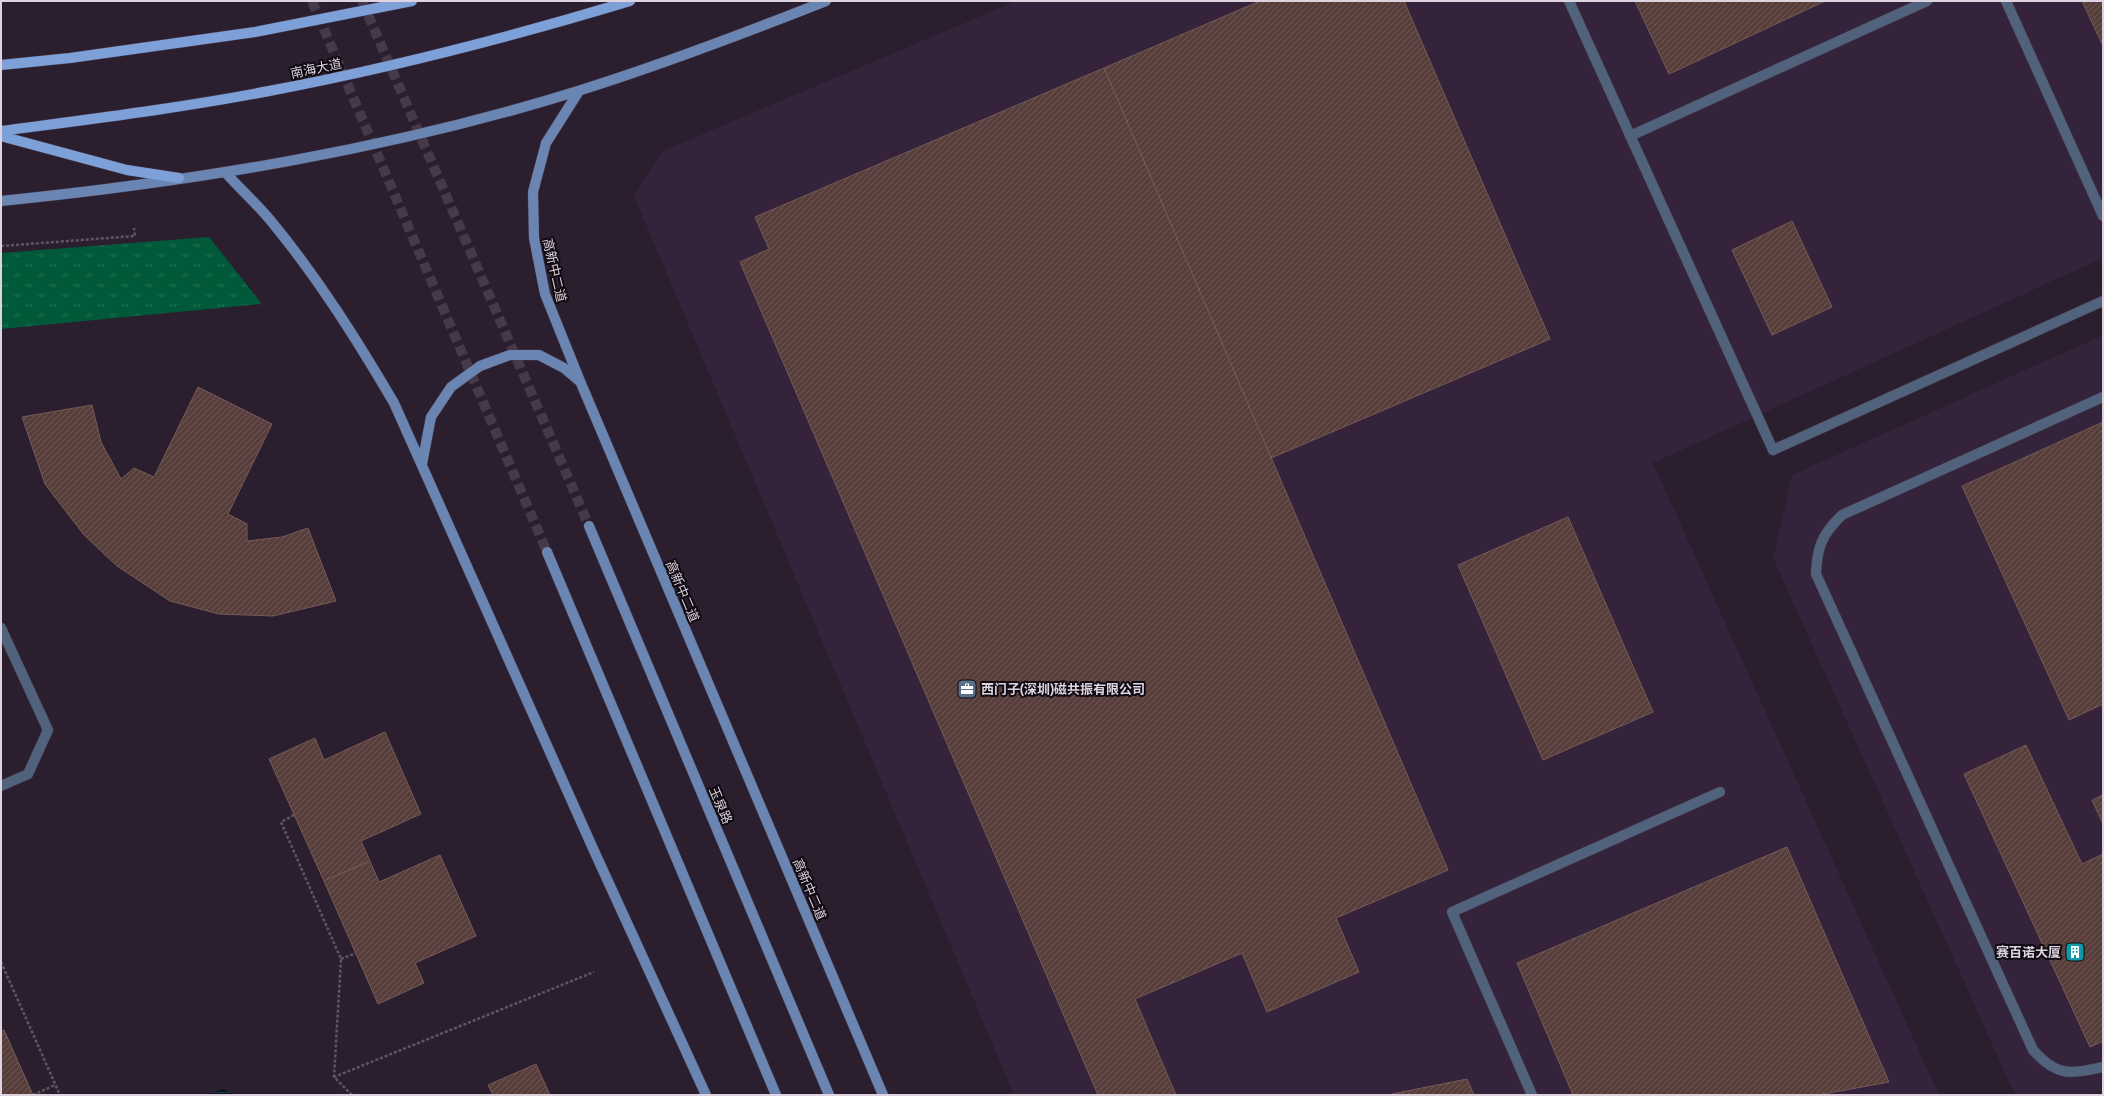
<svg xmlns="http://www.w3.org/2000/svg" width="2104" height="1096" viewBox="0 0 2104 1096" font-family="'Varela Round','Noto Sans SC',sans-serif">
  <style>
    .built { fill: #34233a }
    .grass { fill: url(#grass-tufts) }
    .water { fill: url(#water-rules) }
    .building { fill: url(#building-hatch); stroke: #765b57 }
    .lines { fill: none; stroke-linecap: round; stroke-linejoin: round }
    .secondary-tunnel { stroke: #463949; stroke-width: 10; stroke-dasharray: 10 5; stroke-linecap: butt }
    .lane-casing { stroke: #473b4b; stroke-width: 11 }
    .street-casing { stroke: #473b4b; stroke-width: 11 }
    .secondary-casing { stroke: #473b4b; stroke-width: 11 }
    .primary-casing { stroke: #473b4b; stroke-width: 11 }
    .path { stroke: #605564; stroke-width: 2.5; stroke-dasharray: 3 2; stroke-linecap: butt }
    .lane { stroke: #51627d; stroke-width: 10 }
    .street { stroke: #51627d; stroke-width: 10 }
    .secondary { stroke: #6a85b1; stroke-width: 10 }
    .primary { stroke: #7ea0d9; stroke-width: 10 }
    .labels { text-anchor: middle; stroke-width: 4; stroke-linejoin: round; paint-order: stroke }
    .street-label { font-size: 13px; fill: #ddd4df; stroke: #100a12 }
    .poi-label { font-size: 13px; font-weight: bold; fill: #ddd4df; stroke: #100a12; text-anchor: start }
  </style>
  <defs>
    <pattern id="grass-tufts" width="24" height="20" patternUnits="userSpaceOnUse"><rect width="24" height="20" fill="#005938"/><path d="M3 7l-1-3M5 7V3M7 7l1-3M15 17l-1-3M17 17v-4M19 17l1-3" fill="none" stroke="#257054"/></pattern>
    <pattern id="water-rules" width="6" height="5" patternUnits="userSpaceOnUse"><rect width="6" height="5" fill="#001523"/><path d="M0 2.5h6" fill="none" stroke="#253642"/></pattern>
    <pattern id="building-hatch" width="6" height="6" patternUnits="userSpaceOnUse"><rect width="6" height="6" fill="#573e3a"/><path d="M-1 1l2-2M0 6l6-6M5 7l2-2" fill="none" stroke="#6f5956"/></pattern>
  </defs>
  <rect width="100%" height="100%" fill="#2b1e2f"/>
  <!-- built -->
  <g class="built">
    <path d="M 1016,1 L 2103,1 L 2103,258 L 1653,463 L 1939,1095 L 1014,1095 L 634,196 L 663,151 Z"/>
    <path d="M 2103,335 L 2103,1091 L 2085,1095 L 2015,1095 L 1773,558 L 1792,475 Z"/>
  </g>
  <!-- grass -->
  <path class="grass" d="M 209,237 L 262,304 L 1,329 L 1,253 Z"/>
  <!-- water -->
  <path class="water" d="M 223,1089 L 236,1095 L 203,1095 Z"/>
  <!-- building -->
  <g class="building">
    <path d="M 1260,1 L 1404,1 L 1550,339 L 1271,458 L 1104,68 Z"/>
    <path d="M 1635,1 L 1825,1 L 1669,74 Z"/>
    <path d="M 2082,1 L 2103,1 L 2103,46 Z"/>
    <path d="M 1104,68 L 1448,870 L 1336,918 L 1359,972 L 1267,1012 L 1242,953 L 1135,999 L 1176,1095 L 1098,1095 L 740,262 L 769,249 L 755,217 Z"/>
    <path d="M 1792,221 L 1832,307 L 1772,335 L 1732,250 Z"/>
    <path d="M 198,387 L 272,424 L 228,514 L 247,524 L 247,541 L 282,537 L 308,528 L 336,601 L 273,616 L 219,614 L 170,601 L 117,566 L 84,535 L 45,484 L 22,417 L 92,405 L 101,442 L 121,479 L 134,468 L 154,477 Z"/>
    <path d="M 2103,422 L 2103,704 L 2069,720 L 1962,486 Z"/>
    <path d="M 1568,517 L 1653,712 L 1543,760 L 1458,565 Z"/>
    <path d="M 385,732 L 421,814 L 361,841 L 370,861 L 324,881 L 269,759 L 315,738 L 324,760 Z"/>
    <path d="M 2026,745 L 2082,864 L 2103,854 L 2103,1041 L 2090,1047 L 1964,774 Z"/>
    <path d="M 2103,795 L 2103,824 L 2092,800 Z"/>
    <path d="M 1787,847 L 1889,1082 L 1818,1095 L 1573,1095 L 1517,963 Z"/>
    <path d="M 440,855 L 476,936 L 415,963 L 424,983 L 378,1004 L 324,881 L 370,861 L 379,882 Z"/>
    <path d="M 4,1030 L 33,1095 L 1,1095 L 1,1031 Z"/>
    <path d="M 536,1064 L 550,1095 L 493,1095 L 488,1085 Z"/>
    <path d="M 1467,1079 L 1474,1095 L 1387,1095 Z"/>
  </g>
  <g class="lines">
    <!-- secondary-tunnel -->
    <g class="secondary-tunnel">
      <path d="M 312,1 L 547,552"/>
      <path d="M 362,1 L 589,526"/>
    </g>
    <!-- lane casing -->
    <g class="lane-casing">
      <g id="lane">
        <path d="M 1569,1 L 1773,450"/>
        <path d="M 2006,1 L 2103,216"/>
        <path d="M 1630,136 L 1927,1"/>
        <path d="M 2103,397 L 1842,515 C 1822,534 1817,547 1816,574 L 2033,1050 C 2057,1077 2070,1074 2103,1067"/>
        <path d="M 1,628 L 48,730 L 28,774 L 1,786"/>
        <path d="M 1532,1095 L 1452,912 L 1720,792"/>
      </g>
    </g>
    <!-- street casing -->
    <g class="street-casing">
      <path id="street" d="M 1773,450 L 2103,301"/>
    </g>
    <!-- secondary casing -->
    <g class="secondary-casing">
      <g id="secondary">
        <path d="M 579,91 L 546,143 L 533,192 L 534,238 L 545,294 L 580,381 L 883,1095"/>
        <path d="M 225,172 C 240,189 257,204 271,221 C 318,278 357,340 394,403 L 595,853 L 706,1095"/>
        <path d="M 1,201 C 197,181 393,149 581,90 C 664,64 745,33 826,1"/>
        <path d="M 422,464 L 431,417 L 451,387 L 480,366 L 510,355 L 539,355 L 564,368 L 578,380"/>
        <path d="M 589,526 L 829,1095"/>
        <path d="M 547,552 L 776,1095"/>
      </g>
    </g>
    <!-- primary casing -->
    <g class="primary-casing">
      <g id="primary">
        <path d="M 1,65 L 70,58 L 255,32 L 412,1"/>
        <path d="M 1,131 C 91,119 181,108 269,91 C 391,68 511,37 630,1"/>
        <path d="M 1,136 L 127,170 L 179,178"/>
      </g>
    </g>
    <!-- path -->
    <g class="path">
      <path d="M 1,246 L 135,236 L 134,228"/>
      <path d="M 294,815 L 281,822 L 341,959 L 334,1077"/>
      <path d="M 341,959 L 356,953"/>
      <path d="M 1,962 L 60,1095"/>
      <path d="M 33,1095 L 55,1085"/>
      <path d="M 352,1095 L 334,1077 L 594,972"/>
    </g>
    <!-- lane -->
    <use href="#lane" class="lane"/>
    <!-- street -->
    <use href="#street" class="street"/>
    <!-- secondary -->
    <use href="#secondary" class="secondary"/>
    <!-- primary -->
    <use href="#primary" class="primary"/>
  </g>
  <!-- icons -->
  <defs>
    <g id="office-square" transform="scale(1)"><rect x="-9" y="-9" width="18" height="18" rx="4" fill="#5c6f8a" stroke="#100a12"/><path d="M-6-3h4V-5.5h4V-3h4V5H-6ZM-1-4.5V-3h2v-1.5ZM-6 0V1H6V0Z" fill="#fff"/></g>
    <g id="building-square" transform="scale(1)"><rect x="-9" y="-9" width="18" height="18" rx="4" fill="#0f9aa8" stroke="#100a12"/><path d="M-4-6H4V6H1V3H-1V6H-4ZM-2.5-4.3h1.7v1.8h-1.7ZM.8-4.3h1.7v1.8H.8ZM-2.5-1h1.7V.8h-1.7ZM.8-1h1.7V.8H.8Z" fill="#fff"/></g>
  </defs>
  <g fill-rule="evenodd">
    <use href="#office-square" x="967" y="689"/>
    <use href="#building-square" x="2075" y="952"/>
  </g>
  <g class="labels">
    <!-- street labels -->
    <g class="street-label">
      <text transform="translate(316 68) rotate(-12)" y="5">南海大道</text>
      <text transform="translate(555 270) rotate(77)" y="5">高新中二道</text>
      <text transform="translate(683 591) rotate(67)" y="5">高新中二道</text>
      <text transform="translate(721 805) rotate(67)" y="5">玉泉路</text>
      <text transform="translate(810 889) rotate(67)" y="5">高新中二道</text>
    </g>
    <!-- poi labels -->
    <g class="poi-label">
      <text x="981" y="694">西门子(深圳)磁共振有限公司</text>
      <text x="2061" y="957" text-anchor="end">赛百诺大厦</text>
    </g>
  </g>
  <!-- border -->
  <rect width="2104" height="1096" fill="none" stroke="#ddd4df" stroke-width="4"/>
</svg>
